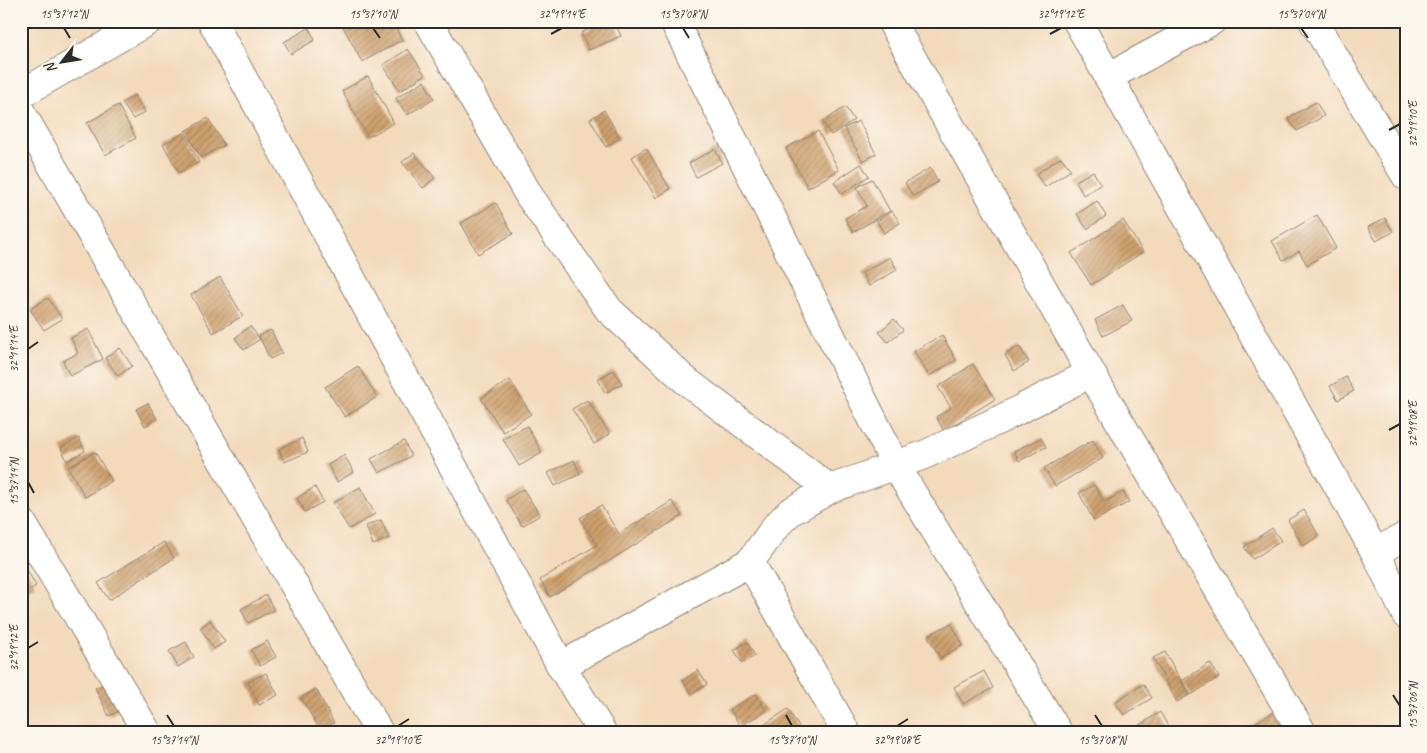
<svg xmlns="http://www.w3.org/2000/svg" width="1427" height="753" viewBox="0 0 1427 753" font-family="Caveat,sans-serif">
  <style>
    .building { fill: url(#building-hatch) }
    .lines { fill: none; stroke-linecap: round; stroke-linejoin: round }
    .street-casing { stroke: #8f8273; stroke-width: 30 }
    .street { stroke: #fff; stroke-width: 28 }
    .ticks { fill: none; stroke: #2b2b2b; stroke-width: 2 }
    .neatline { fill: none; stroke: #2b2b2b; stroke-width: 2 }
    .ticks-label { font-size: 12px; text-anchor: middle; fill: #2b2b2b }
  </style>
  <defs>
    <pattern id="building-hatch" width="6" height="6" patternUnits="userSpaceOnUse" patternTransform="scale(1.25)"><rect width="6" height="6" fill="#cea06d"/><path d="M-1 1l2-2M0 6l6-6M5 7l2-2" fill="none" stroke="#a7835a"/></pattern>
  </defs>
  <rect width="100%" height="100%" fill="#fbf7ec"/>
  <filter id="ink" filterUnits="userSpaceOnUse"><feTurbulence type="fractalNoise" baseFrequency=".02" numOctaves="2"/><feDisplacementMap in="SourceGraphic" scale="10" xChannelSelector="R" yChannelSelector="G"/><feConvolveMatrix kernelMatrix="1 2 1 2 8 2 1 2 1" color-interpolation-filters="sRGB"/></filter>
  <filter id="wash" filterUnits="userSpaceOnUse"><feTurbulence type="fractalNoise" baseFrequency=".0096" numOctaves="4" result="noise"/><feDisplacementMap in="SourceGraphic" scale="20" xChannelSelector="R" yChannelSelector="G"/><feGaussianBlur stdDeviation="1.12" result="paint"/><feColorMatrix in="noise" values="0 0 0 0 0 0 0 0 0 0 0 0 0 0 0 0 0 1.4 0 .05"/><feComposite in="paint" operator="in"/></filter>
  <g filter="url(#wash)">
    <rect width="100%" height="100%" fill="#f3dabb"/>
    <g id="blocks">
      <!-- building -->
      <g class="building">
        <path d="M 340,21 L 392,21 L 402,40 L 362,62 Z"/>
        <path d="M 607,21 L 614,21 L 621,36 L 589,50 L 581,33 Z"/>
        <path d="M 309,28 L 315,40 L 291,54 L 284,42 Z"/>
        <path d="M 408,49 L 425,75 L 400,91 L 383,65 Z"/>
        <path d="M 368,76 L 394,123 L 368,137 L 342,91 Z"/>
        <path d="M 424,81 L 434,99 L 407,115 L 396,98 Z"/>
        <path d="M 134,95 L 145,112 L 133,119 L 122,103 Z"/>
        <path d="M 1316,102 L 1324,116 L 1297,131 L 1288,118 Z"/>
        <path d="M 118,105 L 136,138 L 105,155 L 87,123 Z"/>
        <path d="M 845,107 L 854,120 L 831,135 L 823,122 Z"/>
        <path d="M 604,110 L 620,138 L 606,147 L 590,119 Z"/>
        <path d="M 208,118 L 224,145 L 201,158 L 185,131 Z"/>
        <path d="M 859,121 L 876,154 L 863,161 L 844,128 Z"/>
        <path d="M 818,131 L 839,170 L 808,188 L 786,148 Z"/>
        <path d="M 184,133 L 199,162 L 179,173 L 163,144 Z"/>
        <path d="M 646,148 L 670,189 L 656,198 L 632,157 Z"/>
        <path d="M 715,149 L 722,163 L 696,177 L 689,163 Z"/>
        <path d="M 414,153 L 435,178 L 423,188 L 402,162 Z"/>
        <path d="M 1061,157 L 1071,170 L 1045,187 L 1036,174 Z"/>
        <path d="M 861,164 L 869,176 L 842,194 L 834,182 Z"/>
        <path d="M 930,168 L 938,182 L 913,196 L 905,183 Z"/>
        <path d="M 1093,171 L 1101,185 L 1083,195 L 1076,181 Z"/>
        <path d="M 872,179 L 890,211 L 853,232 L 845,218 L 867,206 L 857,187 Z"/>
        <path d="M 1097,201 L 1106,216 L 1087,229 L 1077,214 Z"/>
        <path d="M 496,203 L 513,234 L 478,254 L 461,223 Z"/>
        <path d="M 892,211 L 900,223 L 884,233 L 877,221 Z"/>
        <path d="M 1317,215 L 1336,248 L 1307,265 L 1299,251 L 1283,260 L 1272,241 Z"/>
        <path d="M 1385,218 L 1393,232 L 1376,241 L 1368,227 Z"/>
        <path d="M 1123,220 L 1143,252 L 1091,285 L 1071,253 Z"/>
        <path d="M 890,257 L 897,270 L 869,286 L 862,273 Z"/>
        <path d="M 220,277 L 243,316 L 213,333 L 191,295 Z"/>
        <path d="M 48,298 L 62,319 L 44,330 L 30,309 Z"/>
        <path d="M 1123,305 L 1132,321 L 1103,336 L 1095,320 Z"/>
        <path d="M 894,319 L 903,330 L 888,342 L 879,332 Z"/>
        <path d="M 250,326 L 260,339 L 244,350 L 235,338 Z"/>
        <path d="M 88,329 L 103,359 L 70,376 L 63,361 L 78,353 L 71,338 Z"/>
        <path d="M 271,330 L 282,353 L 270,359 L 259,336 Z"/>
        <path d="M 942,335 L 956,360 L 929,376 L 914,351 Z"/>
        <path d="M 1019,346 L 1029,362 L 1014,371 L 1005,355 Z"/>
        <path d="M 120,348 L 132,366 L 118,376 L 105,358 Z"/>
        <path d="M 973,364 L 995,399 L 944,431 L 936,417 L 951,408 L 938,387 Z"/>
        <path d="M 358,366 L 377,397 L 345,417 L 325,387 Z"/>
        <path d="M 614,370 L 622,384 L 605,393 L 598,379 Z"/>
        <path d="M 1346,377 L 1354,391 L 1338,400 L 1330,386 Z"/>
        <path d="M 510,380 L 531,414 L 503,432 L 481,398 Z"/>
        <path d="M 587,400 L 610,434 L 594,444 L 572,409 Z"/>
        <path d="M 148,403 L 157,419 L 145,426 L 136,409 Z"/>
        <path d="M 527,426 L 542,453 L 519,466 L 503,439 Z"/>
        <path d="M 79,438 L 85,451 L 67,461 L 61,448 Z"/>
        <path d="M 302,438 L 308,452 L 284,462 L 279,449 Z"/>
        <path d="M 1041,438 L 1046,447 L 1019,461 L 1014,451 Z"/>
        <path d="M 1093,440 L 1103,458 L 1055,486 L 1044,468 Z"/>
        <path d="M 404,441 L 411,456 L 379,473 L 371,459 Z"/>
        <path d="M 95,452 L 112,481 L 85,497 L 68,467 Z"/>
        <path d="M 344,455 L 354,472 L 337,482 L 328,465 Z"/>
        <path d="M 574,460 L 580,474 L 555,486 L 548,473 Z"/>
        <path d="M 1094,485 L 1104,502 L 1123,492 L 1129,502 L 1094,521 L 1079,493 Z"/>
        <path d="M 315,487 L 323,502 L 305,512 L 297,498 Z"/>
        <path d="M 360,487 L 375,514 L 349,529 L 333,503 Z"/>
        <path d="M 523,489 L 540,515 L 522,526 L 506,500 Z"/>
        <path d="M 672,501 L 682,516 L 550,597 L 540,580 L 597,545 L 580,518 L 601,505 L 619,534 Z"/>
        <path d="M 1304,510 L 1319,536 L 1303,546 L 1288,520 Z"/>
        <path d="M 381,520 L 389,538 L 373,545 L 366,526 Z"/>
        <path d="M 1272,528 L 1281,541 L 1253,559 L 1244,547 Z"/>
        <path d="M 164,542 L 174,558 L 109,600 L 98,583 Z"/>
        <path d="M 25,566 L 36,586 L 21,595 L 21,568 Z"/>
        <path d="M 266,595 L 274,610 L 248,623 L 241,609 Z"/>
        <path d="M 210,620 L 225,642 L 214,649 L 200,628 Z"/>
        <path d="M 951,623 L 963,645 L 940,658 L 928,636 Z"/>
        <path d="M 267,641 L 276,657 L 260,666 L 251,650 Z"/>
        <path d="M 186,642 L 194,657 L 178,667 L 169,651 Z"/>
        <path d="M 747,642 L 755,656 L 742,663 L 734,650 Z"/>
        <path d="M 1165,652 L 1189,695 L 1177,702 L 1153,658 Z"/>
        <path d="M 1210,663 L 1219,677 L 1191,695 L 1182,681 Z"/>
        <path d="M 698,670 L 707,684 L 692,694 L 683,681 Z"/>
        <path d="M 984,671 L 993,688 L 963,704 L 954,687 Z"/>
        <path d="M 266,673 L 278,695 L 259,705 L 248,682 Z"/>
        <path d="M 111,681 L 124,708 L 109,716 L 95,688 Z"/>
        <path d="M 1143,684 L 1152,698 L 1124,715 L 1115,702 Z"/>
        <path d="M 316,689 L 334,723 L 320,730 L 301,698 Z"/>
        <path d="M 756,694 L 766,711 L 740,726 L 730,709 Z"/>
        <path d="M 1281,708 L 1295,732 L 1240,732 Z"/>
        <path d="M 788,709 L 802,732 L 761,732 L 759,728 Z"/>
        <path d="M 1160,712 L 1169,728 L 1163,732 L 1133,732 L 1132,730 Z"/>
      </g>
    </g>
  </g>
  <g filter="url(#ink)">
    <use href="#blocks" fill-opacity="0" stroke="#8f8273" stroke-width="1"/>
    <g class="lines">
      <!-- street casing -->
      <g class="street-casing">
        <g id="street">
          <path d="M 212,21 L 561,666 L 602,732"/>
          <path d="M 428,21 L 530,197 L 609,310 L 685,380 L 830,489"/>
          <path d="M 674,21 L 896,466 L 1058,732"/>
          <path d="M 891,21 L 1091,373 L 1302,732"/>
          <path d="M 1077,21 L 1375,552 L 1406,615"/>
          <path d="M 1313,21 L 1406,176"/>
          <path d="M 1108,77 L 1212,21"/>
          <path d="M 21,94 L 148,21"/>
          <path d="M 21,112 L 379,732"/>
          <path d="M 21,521 L 147,732"/>
          <path d="M 1375,552 L 1406,536"/>
          <path d="M 750,562 L 846,732"/>
          <path d="M 561,666 L 750,562 L 776,526 L 790,512 L 830,489 L 924,455 L 999,420 L 1091,373"/>
        </g>
      </g>
      <!-- street -->
      <use href="#street" class="street"/>
    </g>
  </g>
  <!-- ticks -->
  <path class="ticks" d="M 64,28 L 70,38M 373,28 L 380,38M 683,28 L 689,38M 1301,28 L 1308,38M 551,34 L 562,28M 1050,34 L 1061,28M 1389,130 L 1400,124M 28,349 L 38,342M 1389,430 L 1400,424M 28,482 L 34,493M 28,648 L 38,642M 1393,695 L 1400,706M 167,715 L 174,726M 786,715 L 792,726M 1095,715 L 1102,726M 398,726 L 409,719M 897,726 L 908,719"/>
  <!-- margin -->
  <rect width="1427" height="753" fill="none" stroke="#fbf7ec" stroke-width="55"/>
  <!-- north arrow -->
  <g transform="translate(62 62) rotate(239)" stroke="#fbf7ec" stroke-width="4" paint-order="stroke">
  <path d="M0-4L9 19L0 12L-9 19Z" fill="#2b2b2b"/>
  <text y="-8" font-size="14" font-weight="bold" text-anchor="middle" fill="#2b2b2b">N</text>
  </g>
  <rect x="28" y="28" width="1372" height="698" class="neatline"/>
  <g class="ticks-label">
    <text x="64" y="18">15°37'12"N</text>
    <text x="373" y="18">15°37'10"N</text>
    <text x="562" y="18">32°19'14"E</text>
    <text x="683" y="18">15°37'08"N</text>
    <text x="1061" y="18">32°19'12"E</text>
    <text x="1301" y="18">15°37'04"N</text>
    <text transform="translate(1413 124) rotate(-90)" y="4">32°19'10"E</text>
    <text transform="translate(14 349) rotate(-90)" y="4">32°19'14"E</text>
    <text transform="translate(1413 424) rotate(-90)" y="4">32°19'08"E</text>
    <text transform="translate(14 482) rotate(-90)" y="4">15°37'14"N</text>
    <text transform="translate(14 648) rotate(-90)" y="4">32°19'12"E</text>
    <text transform="translate(1413 706) rotate(-90)" y="4">15°37'06"N</text>
    <text x="174" y="744">15°37'14"N</text>
    <text x="398" y="744">32°19'10"E</text>
    <text x="792" y="744">15°37'10"N</text>
    <text x="897" y="744">32°19'08"E</text>
    <text x="1102" y="744">15°37'08"N</text>
  </g>
</svg>
